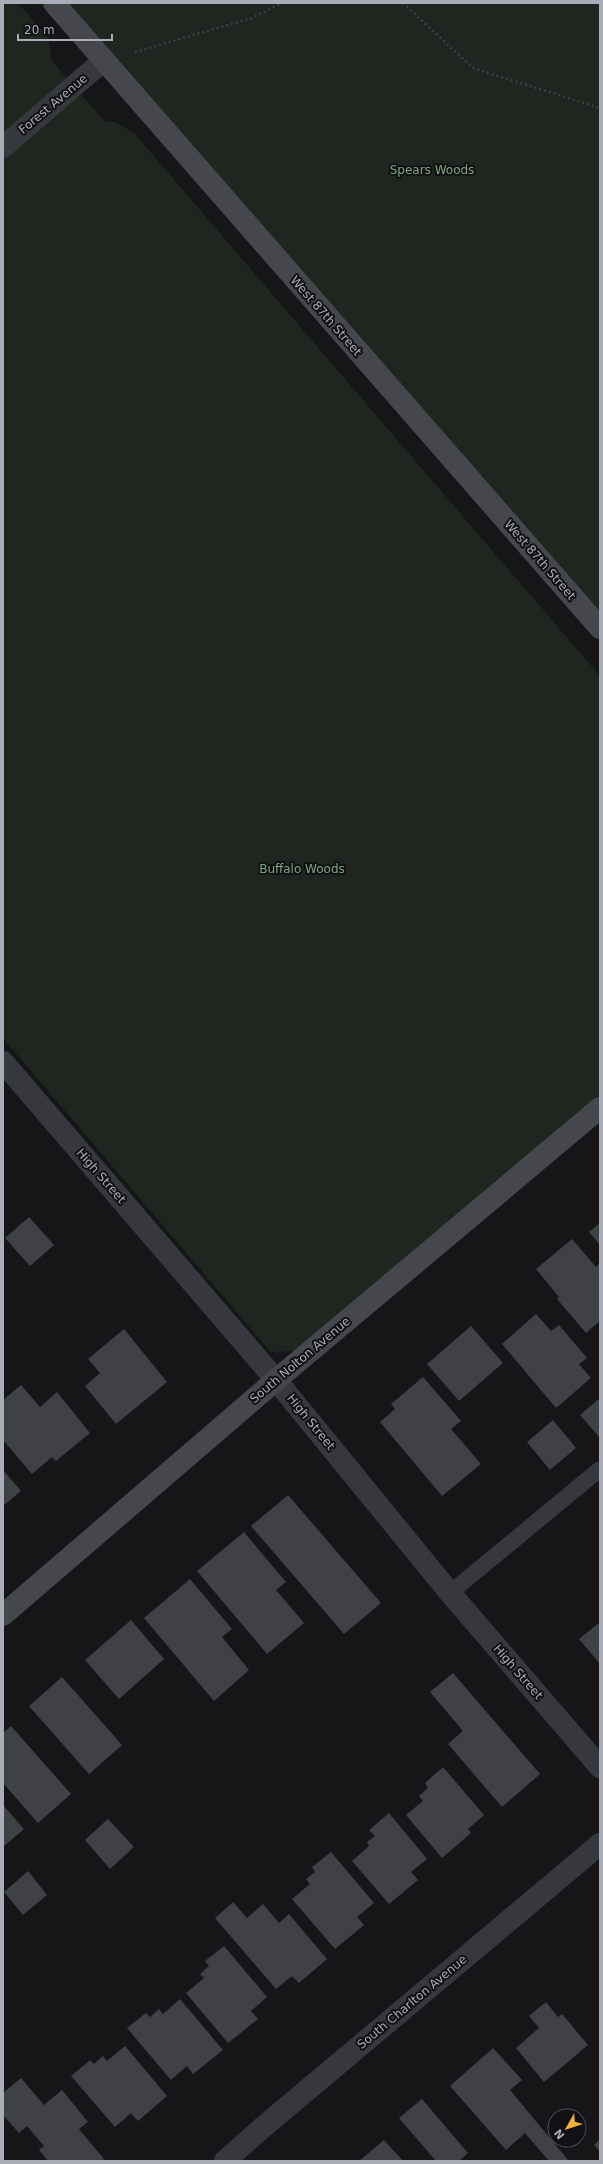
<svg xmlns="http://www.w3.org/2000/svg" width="603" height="2164" viewBox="0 0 603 2164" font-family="'DejaVu Sans',sans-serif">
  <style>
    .green { fill: #1e261f }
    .building { fill: #404145 }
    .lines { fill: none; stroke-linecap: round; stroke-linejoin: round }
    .path { stroke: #3d3f44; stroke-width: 2.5; stroke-dasharray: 2 3; stroke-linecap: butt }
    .lane { stroke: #37383d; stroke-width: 16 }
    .street { stroke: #37383d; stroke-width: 22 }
    .secondary { stroke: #45474d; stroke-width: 22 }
    .labels { text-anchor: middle; stroke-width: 4; stroke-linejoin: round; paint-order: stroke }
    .street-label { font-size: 12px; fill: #a8adb8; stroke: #111113 }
    .park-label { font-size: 12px; fill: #7fa381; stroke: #111113 }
  </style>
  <rect width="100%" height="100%" fill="#161618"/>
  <!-- green -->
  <g class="green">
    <path d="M 3,3 L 18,3 L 48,37 L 52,61 L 104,121 L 115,122 L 134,133 L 600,676 L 600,1100 L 294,1351 L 271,1352 L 3,1038 Z"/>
    <path d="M 67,3 L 600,3 L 600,622 Z"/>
  </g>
  <!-- building -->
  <g class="building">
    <path d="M 29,1217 L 54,1245 L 30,1266 L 5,1238 Z"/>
    <path d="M 600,1223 L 600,1245 L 589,1232 Z"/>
    <path d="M 572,1239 L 596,1267 L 599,1264 L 600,1266 L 600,1321 L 586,1333 L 557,1299 L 559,1297 L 536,1269 Z"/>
    <path d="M 536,1314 L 551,1331 L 559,1325 L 587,1358 L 579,1364 L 591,1378 L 556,1408 L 502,1344 Z"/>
    <path d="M 471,1326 L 503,1363 L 459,1401 L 427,1364 Z"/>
    <path d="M 124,1329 L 167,1382 L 116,1424 L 85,1386 L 100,1373 L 88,1359 Z"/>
    <path d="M 423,1377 L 461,1421 L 451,1429 L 481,1464 L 442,1496 L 380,1422 L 395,1409 L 391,1404 Z"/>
    <path d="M 21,1385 L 40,1407 L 57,1392 L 90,1433 L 56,1461 L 52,1457 L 32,1474 L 3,1440 L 3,1400 Z"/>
    <path d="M 600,1398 L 600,1438 L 580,1415 Z"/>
    <path d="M 553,1420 L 576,1448 L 550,1470 L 527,1442 Z"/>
    <path d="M 3,1470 L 21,1491 L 3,1506 Z"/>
    <path d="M 288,1495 L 381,1603 L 344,1634 L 251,1526 Z"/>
    <path d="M 244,1532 L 286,1582 L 276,1590 L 304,1623 L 267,1654 L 197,1571 Z"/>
    <path d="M 190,1579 L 232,1629 L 222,1637 L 249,1670 L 214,1701 L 144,1618 Z"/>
    <path d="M 131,1620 L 164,1659 L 119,1699 L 85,1660 Z"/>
    <path d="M 600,1622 L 600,1664 L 579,1639 Z"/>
    <path d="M 453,1673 L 540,1774 L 502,1807 L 448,1744 L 463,1731 L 430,1692 Z"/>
    <path d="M 62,1677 L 122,1745 L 89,1774 L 29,1706 Z"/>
    <path d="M 11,1726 L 71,1794 L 38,1823 L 3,1783 L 3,1733 Z"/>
    <path d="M 443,1767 L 484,1815 L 468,1829 L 471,1833 L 442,1858 L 406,1815 L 423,1801 L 419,1796 L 428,1788 L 425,1783 Z"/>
    <path d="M 3,1805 L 24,1829 L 3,1847 Z"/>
    <path d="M 389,1813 L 427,1859 L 411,1872 L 418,1880 L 389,1904 L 352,1861 L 369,1846 L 367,1842 L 375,1836 L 369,1830 Z"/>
    <path d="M 108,1819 L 134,1847 L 110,1869 L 85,1840 Z"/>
    <path d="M 331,1852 L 374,1903 L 357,1917 L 364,1925 L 335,1949 L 292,1899 L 310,1884 L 306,1879 L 315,1872 L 312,1867 Z"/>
    <path d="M 28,1871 L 47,1895 L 23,1915 L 4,1892 Z"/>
    <path d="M 233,1902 L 247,1918 L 263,1904 L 279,1923 L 289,1914 L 327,1959 L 299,1983 L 292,1976 L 276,1989 L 215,1918 Z"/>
    <path d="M 224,1946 L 267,1997 L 251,2011 L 258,2019 L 228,2043 L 186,1993 L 204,1978 L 200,1974 L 209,1966 L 205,1961 Z"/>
    <path d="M 180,1999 L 223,2050 L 193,2074 L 187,2066 L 171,2080 L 127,2028 L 146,2013 L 150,2017 L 159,2009 L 163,2014 Z"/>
    <path d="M 546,2002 L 558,2017 L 562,2014 L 588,2045 L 544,2082 L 516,2048 L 539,2028 L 529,2016 Z"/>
    <path d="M 125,2046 L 167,2096 L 138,2121 L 131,2113 L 115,2127 L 71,2076 L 90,2060 L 94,2064 L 103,2056 L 107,2061 Z"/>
    <path d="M 493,2048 L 522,2080 L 510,2090 L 569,2161 L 549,2161 L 525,2133 L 506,2150 L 450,2086 Z"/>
    <path d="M 21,2078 L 44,2105 L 62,2090 L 88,2122 L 79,2129 L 104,2159 L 101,2161 L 48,2161 L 39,2150 L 44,2146 L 27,2126 L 19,2133 L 3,2115 L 3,2093 Z"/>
    <path d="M 422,2099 L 468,2153 L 459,2161 L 436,2161 L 399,2118 Z"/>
    <path d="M 600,2139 L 600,2152 L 594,2145 Z"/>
    <path d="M 384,2140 L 403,2161 L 359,2161 Z"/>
  </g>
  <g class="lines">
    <!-- path -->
    <g class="path">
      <path d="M 403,3 L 473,68 L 600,108"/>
      <path d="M 135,52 L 252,18 L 282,3"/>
    </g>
    <!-- lane -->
    <path class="lane" d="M 450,1593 L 600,1469"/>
    <!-- street -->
    <g class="street">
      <path d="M 3,147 L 103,61"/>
      <path d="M 3,1062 L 276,1380 L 450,1593 L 600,1767"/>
      <path d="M 225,2161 L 262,2128 L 600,1844"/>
    </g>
    <!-- secondary -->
    <g class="secondary">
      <path d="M 54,3 L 600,628"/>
      <path d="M 3,1615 L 276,1380 L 600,1108"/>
    </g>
  </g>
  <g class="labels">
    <!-- street labels -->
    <g class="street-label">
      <text transform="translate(53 104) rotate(-40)" y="4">Forest Avenue</text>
      <text transform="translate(326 316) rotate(49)" y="4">West 87th Street</text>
      <text transform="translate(540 560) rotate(49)" y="4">West 87th Street</text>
      <text transform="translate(101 1176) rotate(49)" y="4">High Street</text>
      <text transform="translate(300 1360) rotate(-40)" y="4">South Nolton Avenue</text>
      <text transform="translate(311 1422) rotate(51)" y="4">High Street</text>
      <text transform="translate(518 1672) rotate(49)" y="4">High Street</text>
      <text transform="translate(412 2002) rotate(-40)" y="4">South Charlton Avenue</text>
    </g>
    <!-- park labels -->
    <g class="park-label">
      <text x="432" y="174">Spears Woods</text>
      <text x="302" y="873">Buffalo Woods</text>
    </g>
  </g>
  <!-- border -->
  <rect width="603" height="2164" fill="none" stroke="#a8adb8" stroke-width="8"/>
  <!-- north arrow -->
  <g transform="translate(567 2128) rotate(231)"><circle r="19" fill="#111113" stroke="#4d4f55"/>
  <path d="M0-3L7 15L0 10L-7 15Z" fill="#f2b134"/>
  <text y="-6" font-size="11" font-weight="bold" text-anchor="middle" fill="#a8adb8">N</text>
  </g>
  <!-- scale -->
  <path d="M18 34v6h94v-6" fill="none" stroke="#a8adb8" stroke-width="2"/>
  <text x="24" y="34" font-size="12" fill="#a8adb8" stroke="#111113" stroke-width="3" paint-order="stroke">20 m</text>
</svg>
